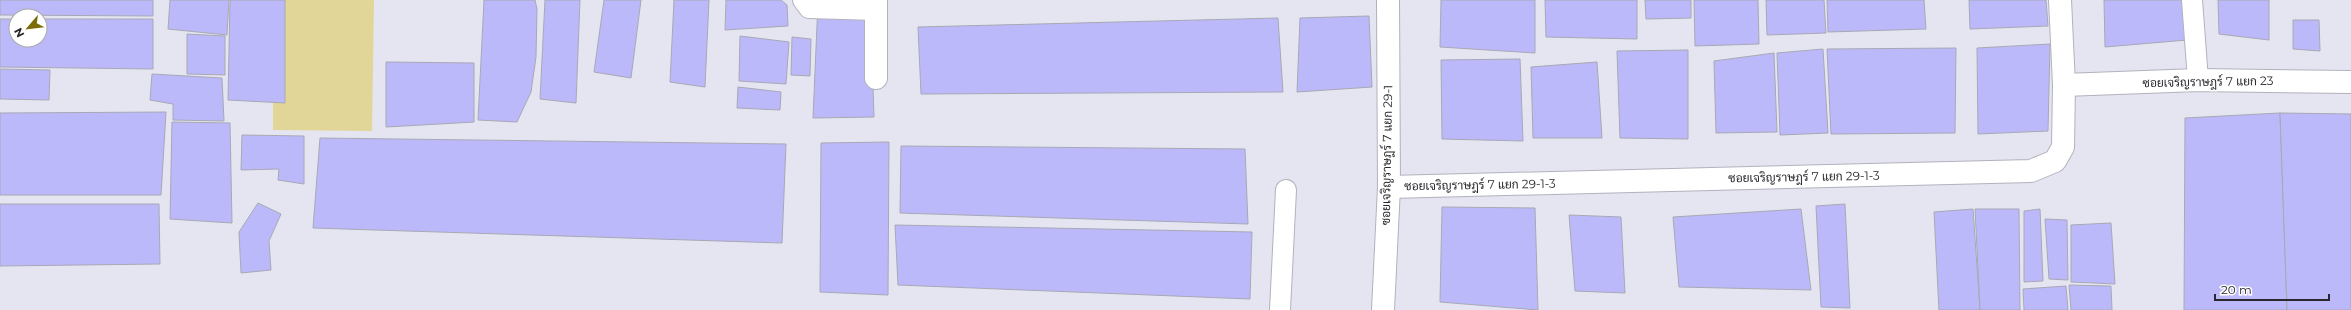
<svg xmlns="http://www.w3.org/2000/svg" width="2351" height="310" viewBox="0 0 2351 310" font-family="Montserrat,Sarabun,sans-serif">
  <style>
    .green { fill: #e1d598 }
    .building { fill: #bcb9fb; stroke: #a8a8b4 }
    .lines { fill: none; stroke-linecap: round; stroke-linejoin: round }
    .service-casing { stroke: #b2b2be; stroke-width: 22 }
    .minor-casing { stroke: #b2b2be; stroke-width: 24 }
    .service { stroke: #fff; stroke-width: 20 }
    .minor { stroke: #fff; stroke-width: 22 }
    .labels { text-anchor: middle; stroke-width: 3.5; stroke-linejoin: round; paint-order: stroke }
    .street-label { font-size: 12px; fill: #27272c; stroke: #fff }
  </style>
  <rect width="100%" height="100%" fill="#e5e5f1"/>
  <!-- green -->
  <path class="green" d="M 273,0 L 374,0 L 372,131 L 273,130 Z"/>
  <!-- building -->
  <g class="building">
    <path d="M 0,0 L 153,0 L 153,16 L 0,15 Z"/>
    <path d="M 170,0 L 229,0 L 227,35 L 168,29 Z"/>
    <path d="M 230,0 L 285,0 L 285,103 L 228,100 Z"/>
    <path d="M 484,0 L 535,0 L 537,9 L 536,57 L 531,92 L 517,122 L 478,120 Z"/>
    <path d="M 545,0 L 580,0 L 576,103 L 540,99 Z"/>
    <path d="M 604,0 L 641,0 L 631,78 L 594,72 Z"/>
    <path d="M 674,0 L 709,0 L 705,87 L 670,82 Z"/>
    <path d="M 726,0 L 781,0 L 787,5 L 788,26 L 725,30 Z"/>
    <path d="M 1441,0 L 1535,0 L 1535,53 L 1440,47 Z"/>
    <path d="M 1545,0 L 1637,0 L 1637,39 L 1546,37 Z"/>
    <path d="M 1645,0 L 1691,0 L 1691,18 L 1646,19 Z"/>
    <path d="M 1694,0 L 1758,0 L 1759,44 L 1695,46 Z"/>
    <path d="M 1766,0 L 1824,0 L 1826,33 L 1767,35 Z"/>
    <path d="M 1827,0 L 1924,0 L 1926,29 L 1828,32 Z"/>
    <path d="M 1969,0 L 2046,0 L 2048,26 L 1970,29 Z"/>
    <path d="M 2104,0 L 2183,0 L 2187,40 L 2105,47 Z"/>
    <path d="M 2218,0 L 2269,0 L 2269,40 L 2219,34 Z"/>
    <path d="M 818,2 L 870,2 L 874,117 L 813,118 Z"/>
    <path d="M 1369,16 L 1372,87 L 1297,92 L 1300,18 Z"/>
    <path d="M 1278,18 L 1283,92 L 921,94 L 918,27 Z"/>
    <path d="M 0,19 L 16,19 L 16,40 L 40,40 L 40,19 L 153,19 L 153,69 L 0,67 Z"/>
    <path d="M 2293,20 L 2319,20 L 2320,51 L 2293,49 Z"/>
    <path d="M 187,34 L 225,36 L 225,75 L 187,74 Z"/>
    <path d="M 740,36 L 789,42 L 786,84 L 739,81 Z"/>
    <path d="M 792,37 L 811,39 L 810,76 L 791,75 Z"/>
    <path d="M 2050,44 L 2048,131 L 1978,134 L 1977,48 Z"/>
    <path d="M 1956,48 L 1955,133 L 1831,134 L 1827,49 Z"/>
    <path d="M 1823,49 L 1828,133 L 1780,135 L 1777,53 Z"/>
    <path d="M 1688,50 L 1688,139 L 1620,138 L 1617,51 Z"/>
    <path d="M 1774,53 L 1777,132 L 1716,133 L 1714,61 Z"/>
    <path d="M 1520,59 L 1523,141 L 1442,139 L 1441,60 Z"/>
    <path d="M 386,62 L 474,63 L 474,122 L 386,127 Z"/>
    <path d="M 1597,62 L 1602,138 L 1533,138 L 1531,67 Z"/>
    <path d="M 0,69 L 50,70 L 49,100 L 0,99 Z"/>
    <path d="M 152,74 L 222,78 L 224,121 L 173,120 L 173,104 L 150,100 Z"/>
    <path d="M 738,87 L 781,92 L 780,110 L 737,108 Z"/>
    <path d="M 166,112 L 161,195 L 0,195 L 0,113 Z"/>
    <path d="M 2280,113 L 2287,310 L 2184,310 L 2185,118 Z"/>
    <path d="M 2280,113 L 2351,114 L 2351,310 L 2287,310 Z"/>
    <path d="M 172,122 L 230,123 L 232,223 L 170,219 Z"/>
    <path d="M 242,135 L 304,136 L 304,184 L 278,180 L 279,169 L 241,170 Z"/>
    <path d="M 320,138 L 786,144 L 782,243 L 313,228 Z"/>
    <path d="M 889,142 L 888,295 L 820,292 L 821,143 Z"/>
    <path d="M 901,146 L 1245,149 L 1248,224 L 900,213 Z"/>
    <path d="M 258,203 L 281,214 L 269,241 L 271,270 L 241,273 L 239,232 Z"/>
    <path d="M 0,204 L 159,204 L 160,264 L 0,266 Z"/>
    <path d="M 1845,204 L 1850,308 L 1821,307 L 1816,206 Z"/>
    <path d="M 1442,207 L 1535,208 L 1538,310 L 1440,302 Z"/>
    <path d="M 1801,209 L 1811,290 L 1679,287 L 1673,217 Z"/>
    <path d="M 1973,209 L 1980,310 L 1939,310 L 1934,212 Z"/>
    <path d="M 1975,209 L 2019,209 L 2020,310 L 1980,310 Z"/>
    <path d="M 2040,209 L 2043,281 L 2024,282 L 2024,211 Z"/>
    <path d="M 1569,215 L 1621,217 L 1625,293 L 1575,291 Z"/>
    <path d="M 2045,219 L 2067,220 L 2068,280 L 2049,279 Z"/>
    <path d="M 2111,223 L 2115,284 L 2071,282 L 2071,225 Z"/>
    <path d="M 895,225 L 1252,232 L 1250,299 L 898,285 Z"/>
    <path d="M 2069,285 L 2111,286 L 2112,310 L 2071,310 Z"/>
    <path d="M 2066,286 L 2068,310 L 2024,310 L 2023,289 Z"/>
  </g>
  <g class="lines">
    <!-- service casing -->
    <g class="service-casing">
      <g id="service">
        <path d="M 803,0 L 809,8 L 876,10"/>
        <path d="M 2192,0 L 2198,80"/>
        <path d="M 1280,310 L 1286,190"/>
      </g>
    </g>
    <!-- minor casing -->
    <g class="minor-casing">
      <g id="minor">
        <path d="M 876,0 L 876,78"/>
        <path d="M 2064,85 L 2198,80 L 2351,82"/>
        <path d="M 1389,187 L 2031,171 L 2055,161 L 2063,147 L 2064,85 L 2060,0"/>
        <path d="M 1383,310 L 1389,187 L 1388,0"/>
      </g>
    </g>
    <!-- service -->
    <use href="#service" class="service"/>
    <!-- minor -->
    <use href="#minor" class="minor"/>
  </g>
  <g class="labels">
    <!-- street labels -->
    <g class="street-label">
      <text transform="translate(2208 82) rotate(-1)" y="4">ซอยเจริญราษฎร์ 7 แยก 23</text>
      <text transform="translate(1387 155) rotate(-89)" y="4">ซอยเจริญราษฎร์ 7 แยก 29-1</text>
      <text transform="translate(1804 177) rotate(-1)" y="4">ซอยเจริญราษฎร์ 7 แยก 29-1-3</text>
      <text transform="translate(1480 185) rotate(-1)" y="4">ซอยเจริญราษฎร์ 7 แยก 29-1-3</text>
    </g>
  </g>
  <!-- north arrow -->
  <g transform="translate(28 28) rotate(242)"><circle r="19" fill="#ffffff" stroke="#a9a9ab"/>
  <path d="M0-3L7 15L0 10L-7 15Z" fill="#7d6d09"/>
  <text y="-6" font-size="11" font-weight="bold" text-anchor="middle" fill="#27272c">N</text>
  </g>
  <!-- scale -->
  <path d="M2215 294v6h114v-6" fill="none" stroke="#27272c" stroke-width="2"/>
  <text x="2221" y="294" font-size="12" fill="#27272c" stroke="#ffffff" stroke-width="3" paint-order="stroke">20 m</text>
</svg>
